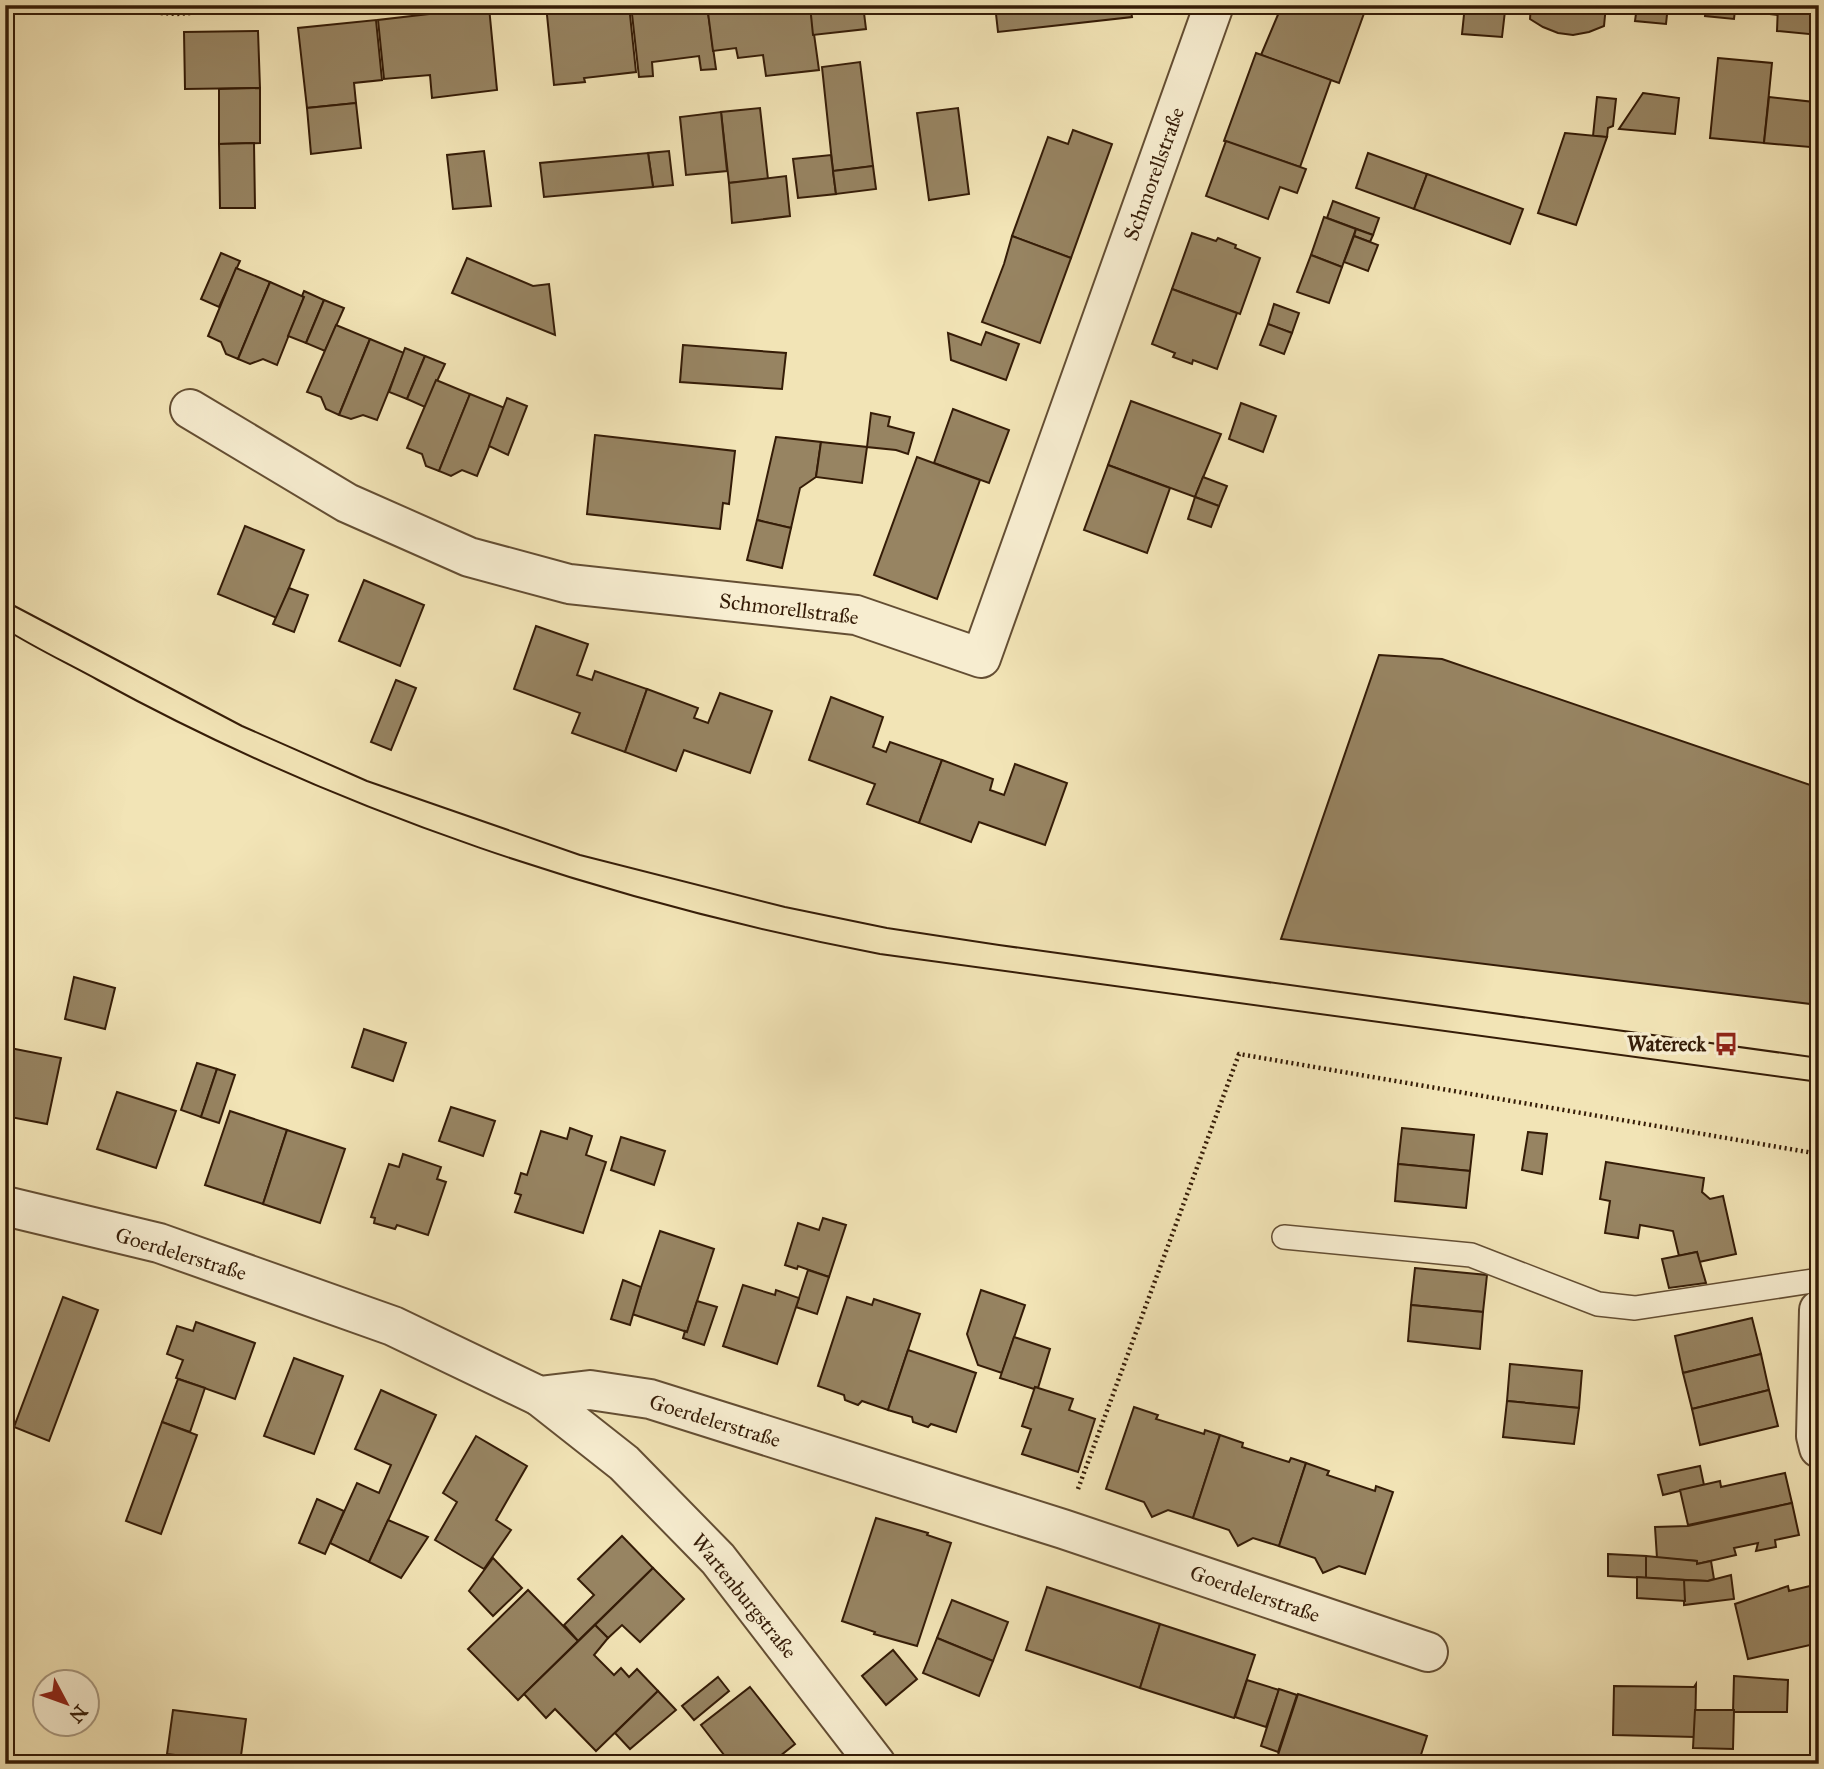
<svg xmlns="http://www.w3.org/2000/svg" width="1824" height="1769" viewBox="0 0 1824 1769" font-family="'IM FELL Great Primer',serif">
  <style>
    .building { fill: #978462; stroke: #351c07; stroke-width: 2 }
    .lines { fill: none; stroke-linecap: round; stroke-linejoin: round }
    .lane-casing { stroke: #644e33; stroke-width: 26 }
    .street-casing { stroke: #644e33; stroke-width: 42 }
    .path { stroke: #351c07; stroke-width: 4.5; stroke-dasharray: 2 3.5; stroke-linecap: butt }
    .lane { stroke: #f7edd0; stroke-width: 23 }
    .street { stroke: #f7edd0; stroke-width: 38 }
    .tram { stroke: #351c07; stroke-width: 2 }
    .labels { text-anchor: middle; stroke-width: 7; stroke-linejoin: round; paint-order: stroke }
    .street-label { font-size: 21px; fill: #351c07; stroke: #f7edd0 }
    .poi-label { font-size: 21px; font-weight: bold; fill: #351c07; stroke: #f7edd0; text-anchor: end }
  </style>
  <rect width="100%" height="100%" fill="#f2e4b6"/>
  <filter id="stains"><feTurbulence type="fractalNoise" baseFrequency=".00286" numOctaves="4"/><feColorMatrix values="0 0 0 0 .2 0 0 0 0 .09 0 0 0 0 .02 0 0 0 .5 -.17"/></filter>
  <radialGradient id="worn" r=".72"><stop offset=".6" stop-color="#630" stop-opacity="0"/><stop offset="1" stop-color="#630" stop-opacity=".3"/></radialGradient>
  <!-- building -->
  <g class="building">
    <path d="M 546,5 L 629,5 L 636,72 L 584,78 L 585,82 L 554,85 Z"/>
    <path d="M 631,5 L 707,5 L 716,69 L 701,70 L 699,56 L 652,62 L 653,76 L 639,77 Z"/>
    <path d="M 707,5 L 810,5 L 819,70 L 766,76 L 763,55 L 738,58 L 736,48 L 713,51 Z"/>
    <path d="M 810,5 L 863,5 L 866,29 L 813,35 Z"/>
    <path d="M 995,5 L 1130,5 L 1132,17 L 998,32 Z"/>
    <path d="M 1282,5 L 1367,5 L 1339,83 L 1261,55 Z"/>
    <path d="M 1465,5 L 1511,5 L 1510,12 L 1505,11 L 1502,37 L 1462,34 Z"/>
    <path d="M 1531,5 L 1606,5 L 1604,26 L 1589,32 L 1573,35 L 1558,33 L 1543,27 L 1530,19 Z"/>
    <path d="M 1628,5 L 1668,5 L 1666,24 L 1635,21 L 1637,6 Z"/>
    <path d="M 1706,5 L 1778,5 L 1777,15 L 1735,10 L 1734,19 L 1705,16 Z"/>
    <path d="M 1778,5 L 1819,5 L 1819,35 L 1777,31 Z"/>
    <path d="M 489,7 L 497,90 L 432,98 L 430,75 L 384,79 L 378,20 Z"/>
    <path d="M 376,20 L 382,80 L 354,83 L 356,103 L 307,108 L 298,28 Z"/>
    <path d="M 258,31 L 260,88 L 185,89 L 184,32 Z"/>
    <path d="M 1256,53 L 1331,80 L 1300,167 L 1224,141 Z"/>
    <path d="M 1718,58 L 1772,63 L 1764,143 L 1710,138 Z"/>
    <path d="M 860,62 L 873,166 L 833,171 L 822,67 Z"/>
    <path d="M 260,88 L 260,143 L 219,144 L 219,89 Z"/>
    <path d="M 1643,93 L 1679,98 L 1675,134 L 1619,129 Z"/>
    <path d="M 1597,97 L 1616,99 L 1613,126 L 1608,128 L 1607,137 L 1593,136 Z"/>
    <path d="M 1769,97 L 1814,102 L 1810,147 L 1764,143 Z"/>
    <path d="M 356,103 L 361,148 L 311,154 L 307,108 Z"/>
    <path d="M 760,108 L 768,179 L 729,183 L 721,112 Z"/>
    <path d="M 958,108 L 969,194 L 929,200 L 917,113 Z"/>
    <path d="M 721,112 L 727,171 L 686,175 L 680,117 Z"/>
    <path d="M 1073,130 L 1112,144 L 1071,258 L 1012,236 L 1048,137 L 1068,144 Z"/>
    <path d="M 1565,133 L 1607,137 L 1576,225 L 1538,213 Z"/>
    <path d="M 1226,141 L 1306,169 L 1297,193 L 1280,187 L 1268,219 L 1206,196 Z"/>
    <path d="M 254,143 L 255,208 L 220,208 L 219,144 Z"/>
    <path d="M 484,151 L 491,206 L 453,209 L 447,155 Z"/>
    <path d="M 669,151 L 673,185 L 653,187 L 648,153 Z"/>
    <path d="M 648,153 L 653,187 L 544,197 L 540,163 Z"/>
    <path d="M 1368,153 L 1427,174 L 1414,209 L 1356,188 Z"/>
    <path d="M 831,155 L 836,194 L 798,198 L 793,159 Z"/>
    <path d="M 873,166 L 876,189 L 836,194 L 833,171 Z"/>
    <path d="M 1427,174 L 1523,209 L 1510,244 L 1414,209 Z"/>
    <path d="M 786,176 L 790,216 L 732,223 L 729,183 Z"/>
    <path d="M 1333,201 L 1379,218 L 1373,235 L 1327,218 Z"/>
    <path d="M 1324,217 L 1356,229 L 1342,267 L 1311,255 Z"/>
    <path d="M 1356,229 L 1373,235 L 1370,242 L 1354,236 Z"/>
    <path d="M 1192,233 L 1216,241 L 1218,238 L 1236,245 L 1235,248 L 1260,258 L 1240,314 L 1172,289 Z"/>
    <path d="M 1012,236 L 1071,258 L 1040,343 L 982,322 L 1004,264 Z"/>
    <path d="M 1354,236 L 1378,245 L 1368,271 L 1344,262 Z"/>
    <path d="M 221,253 L 240,261 L 219,307 L 201,299 Z"/>
    <path d="M 1311,255 L 1342,267 L 1329,303 L 1297,292 Z"/>
    <path d="M 467,258 L 533,286 L 549,284 L 555,335 L 452,293 Z"/>
    <path d="M 236,268 L 270,282 L 238,359 L 226,354 L 221,342 L 208,336 Z"/>
    <path d="M 270,282 L 304,297 L 277,365 L 263,359 L 250,364 L 238,359 Z"/>
    <path d="M 1172,289 L 1237,313 L 1217,369 L 1193,360 L 1192,364 L 1173,357 L 1175,353 L 1152,344 Z"/>
    <path d="M 304,291 L 324,300 L 306,343 L 288,336 L 304,297 L 302,296 Z"/>
    <path d="M 324,300 L 344,308 L 325,351 L 306,343 Z"/>
    <path d="M 1274,304 L 1299,313 L 1292,333 L 1268,324 Z"/>
    <path d="M 1268,324 L 1292,333 L 1284,354 L 1260,345 Z"/>
    <path d="M 336,325 L 370,339 L 339,415 L 326,409 L 321,397 L 307,392 Z"/>
    <path d="M 986,332 L 1019,344 L 1006,380 L 951,360 L 948,333 L 981,345 Z"/>
    <path d="M 370,339 L 404,353 L 377,420 L 363,415 L 351,419 L 339,415 Z"/>
    <path d="M 683,345 L 786,353 L 782,389 L 680,382 Z"/>
    <path d="M 405,348 L 425,356 L 407,399 L 389,392 Z"/>
    <path d="M 425,356 L 445,364 L 425,407 L 407,399 Z"/>
    <path d="M 436,380 L 470,394 L 439,471 L 426,466 L 422,454 L 407,448 Z"/>
    <path d="M 470,394 L 505,408 L 477,476 L 462,470 L 451,476 L 439,471 Z"/>
    <path d="M 507,398 L 527,406 L 508,455 L 489,446 Z"/>
    <path d="M 1131,401 L 1221,434 L 1195,497 L 1108,465 Z"/>
    <path d="M 1241,403 L 1276,416 L 1263,452 L 1229,439 Z"/>
    <path d="M 953,409 L 1009,430 L 989,483 L 934,463 Z"/>
    <path d="M 871,413 L 890,417 L 888,426 L 914,433 L 908,454 L 896,450 L 867,447 Z"/>
    <path d="M 595,435 L 735,451 L 729,504 L 723,503 L 720,529 L 587,514 Z"/>
    <path d="M 776,437 L 821,442 L 816,477 L 800,488 L 791,528 L 757,520 Z"/>
    <path d="M 821,442 L 867,447 L 862,483 L 816,477 Z"/>
    <path d="M 917,457 L 980,480 L 937,599 L 874,575 Z"/>
    <path d="M 1108,465 L 1170,488 L 1147,553 L 1084,530 Z"/>
    <path d="M 1203,477 L 1227,486 L 1219,506 L 1195,497 Z"/>
    <path d="M 1195,497 L 1219,506 L 1211,527 L 1188,519 Z"/>
    <path d="M 757,520 L 791,528 L 782,568 L 747,560 Z"/>
    <path d="M 245,526 L 304,550 L 277,618 L 218,594 Z"/>
    <path d="M 364,580 L 424,605 L 400,666 L 339,641 Z"/>
    <path d="M 289,588 L 308,595 L 294,632 L 273,624 Z"/>
    <path d="M 536,626 L 588,644 L 577,675 L 592,680 L 595,671 L 647,689 L 625,752 L 572,733 L 580,713 L 514,689 Z"/>
    <path d="M 1379,655 L 1442,659 L 1819,788 L 1819,1005 L 1281,939 Z"/>
    <path d="M 396,680 L 416,688 L 391,750 L 371,742 Z"/>
    <path d="M 647,689 L 698,708 L 694,718 L 708,723 L 720,693 L 772,711 L 750,773 L 684,750 L 676,771 L 625,752 Z"/>
    <path d="M 831,697 L 883,717 L 873,747 L 886,752 L 890,742 L 942,760 L 919,823 L 867,804 L 875,784 L 809,760 Z"/>
    <path d="M 942,760 L 993,779 L 990,790 L 1004,795 L 1015,764 L 1067,783 L 1045,845 L 979,822 L 971,842 L 919,823 Z"/>
    <path d="M 74,977 L 115,988 L 105,1029 L 65,1019 Z"/>
    <path d="M 364,1029 L 406,1043 L 393,1081 L 352,1067 Z"/>
    <path d="M 5,1047 L 61,1058 L 47,1124 L 5,1116 Z"/>
    <path d="M 197,1063 L 217,1069 L 201,1117 L 181,1110 Z"/>
    <path d="M 217,1069 L 235,1075 L 219,1123 L 201,1117 Z"/>
    <path d="M 117,1092 L 176,1111 L 156,1168 L 97,1149 Z"/>
    <path d="M 451,1107 L 495,1121 L 483,1156 L 439,1141 Z"/>
    <path d="M 230,1111 L 287,1130 L 263,1204 L 205,1185 Z"/>
    <path d="M 570,1128 L 592,1136 L 586,1155 L 606,1162 L 583,1233 L 515,1212 L 521,1195 L 515,1193 L 521,1173 L 527,1175 L 541,1131 L 567,1139 Z"/>
    <path d="M 1402,1128 L 1474,1135 L 1470,1171 L 1398,1164 Z"/>
    <path d="M 287,1130 L 345,1149 L 320,1223 L 263,1204 Z"/>
    <path d="M 1528,1132 L 1547,1134 L 1542,1174 L 1522,1170 Z"/>
    <path d="M 621,1137 L 665,1151 L 654,1185 L 611,1170 Z"/>
    <path d="M 403,1154 L 441,1167 L 437,1179 L 446,1182 L 428,1235 L 397,1225 L 395,1229 L 374,1223 L 375,1218 L 371,1217 L 389,1164 L 399,1167 Z"/>
    <path d="M 1606,1162 L 1704,1178 L 1702,1192 L 1710,1199 L 1723,1196 L 1736,1254 L 1699,1262 L 1697,1252 L 1679,1256 L 1673,1231 L 1640,1225 L 1638,1238 L 1605,1233 L 1610,1201 L 1600,1199 Z"/>
    <path d="M 1398,1164 L 1470,1171 L 1466,1208 L 1395,1201 Z"/>
    <path d="M 823,1218 L 846,1225 L 829,1277 L 798,1266 L 797,1269 L 785,1265 L 798,1223 L 819,1230 Z"/>
    <path d="M 660,1231 L 714,1249 L 687,1332 L 632,1314 Z"/>
    <path d="M 1697,1252 L 1706,1283 L 1669,1288 L 1662,1259 Z"/>
    <path d="M 1415,1268 L 1487,1275 L 1483,1312 L 1411,1305 Z"/>
    <path d="M 808,1270 L 829,1277 L 817,1314 L 796,1307 Z"/>
    <path d="M 623,1280 L 641,1287 L 630,1325 L 611,1319 Z"/>
    <path d="M 743,1285 L 775,1295 L 776,1290 L 799,1298 L 777,1364 L 723,1346 Z"/>
    <path d="M 981,1290 L 1025,1305 L 1002,1373 L 978,1365 L 967,1334 Z"/>
    <path d="M 63,1297 L 98,1310 L 49,1441 L 14,1427 Z"/>
    <path d="M 847,1297 L 872,1305 L 874,1299 L 920,1314 L 888,1410 L 862,1401 L 858,1405 L 845,1400 L 844,1395 L 818,1386 Z"/>
    <path d="M 697,1301 L 717,1307 L 704,1345 L 683,1338 L 685,1331 L 687,1332 Z"/>
    <path d="M 1411,1305 L 1483,1312 L 1480,1349 L 1408,1341 Z"/>
    <path d="M 1752,1318 L 1761,1354 L 1683,1373 L 1675,1336 Z"/>
    <path d="M 196,1322 L 255,1343 L 235,1399 L 176,1378 L 183,1360 L 167,1354 L 177,1326 L 193,1331 Z"/>
    <path d="M 1014,1337 L 1050,1349 L 1038,1388 L 1035,1387 L 1034,1389 L 1000,1378 Z"/>
    <path d="M 908,1350 L 976,1373 L 956,1432 L 931,1424 L 928,1427 L 913,1422 L 912,1417 L 888,1410 Z"/>
    <path d="M 1761,1354 L 1769,1390 L 1692,1409 L 1683,1373 Z"/>
    <path d="M 294,1358 L 343,1376 L 314,1454 L 264,1436 Z"/>
    <path d="M 1510,1364 L 1582,1371 L 1579,1408 L 1507,1401 Z"/>
    <path d="M 178,1379 L 205,1388 L 190,1432 L 162,1422 Z"/>
    <path d="M 1035,1387 L 1073,1399 L 1069,1410 L 1095,1419 L 1078,1472 L 1022,1454 L 1031,1429 L 1022,1426 Z"/>
    <path d="M 381,1390 L 436,1415 L 369,1562 L 330,1543 L 357,1483 L 379,1493 L 391,1465 L 355,1449 Z"/>
    <path d="M 1769,1390 L 1778,1426 L 1700,1445 L 1692,1409 Z"/>
    <path d="M 1507,1401 L 1579,1408 L 1574,1444 L 1503,1437 Z"/>
    <path d="M 1134,1407 L 1158,1415 L 1156,1419 L 1204,1434 L 1205,1430 L 1220,1435 L 1193,1518 L 1168,1510 L 1152,1517 L 1144,1502 L 1106,1489 Z"/>
    <path d="M 162,1422 L 197,1435 L 161,1534 L 126,1521 Z"/>
    <path d="M 1220,1435 L 1243,1443 L 1242,1447 L 1289,1462 L 1291,1458 L 1306,1463 L 1279,1546 L 1253,1538 L 1238,1546 L 1229,1530 L 1193,1518 Z"/>
    <path d="M 476,1436 L 527,1466 L 496,1520 L 511,1530 L 484,1569 L 435,1540 L 457,1502 L 443,1493 Z"/>
    <path d="M 1306,1463 L 1329,1471 L 1327,1475 L 1375,1491 L 1376,1486 L 1393,1492 L 1365,1574 L 1339,1566 L 1323,1573 L 1315,1558 L 1279,1546 Z"/>
    <path d="M 1700,1466 L 1704,1485 L 1663,1495 L 1658,1475 Z"/>
    <path d="M 1785,1473 L 1792,1503 L 1688,1525 L 1680,1490 L 1720,1481 L 1721,1487 Z"/>
    <path d="M 317,1499 L 344,1511 L 325,1554 L 299,1543 Z"/>
    <path d="M 1792,1503 L 1799,1535 L 1775,1540 L 1776,1547 L 1756,1551 L 1758,1543 L 1734,1548 L 1736,1555 L 1697,1564 L 1697,1561 L 1657,1558 L 1655,1527 L 1688,1526 Z"/>
    <path d="M 876,1518 L 928,1533 L 927,1535 L 951,1543 L 917,1646 L 874,1634 L 875,1632 L 842,1621 Z"/>
    <path d="M 388,1520 L 428,1537 L 401,1578 L 369,1562 Z"/>
    <path d="M 622,1536 L 653,1568 L 578,1641 L 564,1625 L 594,1595 L 578,1579 Z"/>
    <path d="M 1608,1554 L 1646,1556 L 1646,1578 L 1608,1576 Z"/>
    <path d="M 1646,1556 L 1697,1561 L 1697,1564 L 1711,1561 L 1714,1579 L 1708,1581 L 1646,1578 Z"/>
    <path d="M 493,1558 L 522,1588 L 493,1616 L 469,1591 Z"/>
    <path d="M 653,1568 L 684,1599 L 640,1642 L 622,1625 L 608,1638 L 595,1625 Z"/>
    <path d="M 1731,1575 L 1734,1599 L 1684,1605 L 1684,1580 L 1708,1581 Z"/>
    <path d="M 1637,1577 L 1684,1580 L 1685,1601 L 1637,1598 Z"/>
    <path d="M 1788,1586 L 1789,1591 L 1810,1586 L 1819,1624 L 1819,1643 L 1748,1659 L 1735,1604 Z"/>
    <path d="M 1047,1587 L 1160,1624 L 1140,1688 L 1026,1650 Z"/>
    <path d="M 528,1590 L 578,1641 L 518,1700 L 468,1649 Z"/>
    <path d="M 952,1600 L 1008,1622 L 993,1661 L 937,1638 Z"/>
    <path d="M 1160,1624 L 1255,1655 L 1234,1718 L 1140,1688 Z"/>
    <path d="M 595,1625 L 608,1638 L 594,1655 L 614,1675 L 621,1668 L 629,1677 L 637,1669 L 658,1691 L 596,1751 L 555,1709 L 546,1718 L 524,1694 Z"/>
    <path d="M 937,1638 L 993,1661 L 979,1696 L 923,1673 Z"/>
    <path d="M 893,1650 L 917,1679 L 886,1705 L 862,1676 Z"/>
    <path d="M 1734,1676 L 1788,1680 L 1787,1712 L 1733,1712 Z"/>
    <path d="M 718,1677 L 729,1691 L 694,1720 L 682,1706 Z"/>
    <path d="M 1247,1680 L 1279,1690 L 1266,1727 L 1235,1717 Z"/>
    <path d="M 1696,1684 L 1695,1737 L 1613,1735 L 1614,1686 L 1694,1687 Z"/>
    <path d="M 750,1687 L 795,1744 L 770,1764 L 731,1764 L 701,1725 Z"/>
    <path d="M 1279,1689 L 1297,1695 L 1278,1752 L 1261,1746 Z"/>
    <path d="M 658,1691 L 676,1710 L 630,1749 L 615,1733 Z"/>
    <path d="M 1298,1694 L 1427,1736 L 1418,1764 L 1275,1764 Z"/>
    <path d="M 173,1710 L 246,1719 L 240,1763 L 167,1754 Z"/>
    <path d="M 1695,1710 L 1734,1710 L 1733,1749 L 1693,1748 Z"/>
    <path d="M 1819,1752 L 1819,1764 L 1791,1764 L 1816,1758 L 1815,1753 Z"/>
    <path d="M 174,1755 L 240,1763 L 244,1764 L 173,1764 Z"/>
  </g>
  <g class="lines">
    <!-- lane casing -->
    <g class="lane-casing">
      <path id="lane" d="M 1284,1237 L 1471,1255 L 1598,1304 L 1635,1308 L 1819,1280"/>
    </g>
    <!-- street casing -->
    <g class="street-casing">
      <g id="street">
        <path d="M 190,409 L 347,503 L 469,557 L 569,584 L 856,615 L 981,658 L 1214,5"/>
        <path d="M 5,1206 L 159,1243 L 393,1326 L 539,1396 L 590,1390 L 650,1399 L 1063,1529 L 1428,1652"/>
        <path d="M 1819,1310 L 1816,1436 L 1819,1448"/>
        <path d="M 539,1396 L 624,1463 L 718,1559 L 876,1764"/>
      </g>
    </g>
    <!-- path -->
    <g class="path">
      <path d="M 29,5 L 177,14 L 299,5"/>
      <path d="M 1815,1038 L 1817,1028 L 1819,1029"/>
      <path d="M 1078,1489 L 1239,1054 L 1819,1154"/>
    </g>
    <!-- lane -->
    <use href="#lane" class="lane"/>
    <!-- street -->
    <use href="#street" class="street"/>
    <!-- tram -->
    <g class="tram">
      <path d="M 5,601 L 242,726 L 367,781 L 580,855 L 785,907 L 887,928 L 999,945 L 1819,1058"/>
      <path d="M 5,629 C 35,648 67,663 98,680 C 341,813 609,902 880,954 L 1819,1082"/>
    </g>
  </g>
  <!-- icons -->
  <defs>
    <g id="bus-bare" transform="scale(1.89)"><path d="M-5-6H5V4H4V6H2V4H-2V6H-4V4H-5ZM-3.5-4V0h7V-4ZM-3.5 1.2v1.5H-2V1.2ZM2 1.2v1.5H3.5V1.2Z" fill="#8f2418" stroke="#f7edd0" stroke-width="2.5" paint-order="stroke"/></g>
  </defs>
  <g fill-rule="evenodd">
    <use href="#bus-bare" x="1726" y="1044"/>
  </g>
  <g class="labels">
    <!-- street labels -->
    <g class="street-label">
      <text transform="translate(1154 174) rotate(-70)" y="7">Schmorellstraße</text>
      <text transform="translate(789 609) rotate(7)" y="7">Schmorellstraße</text>
      <text transform="translate(181 1254) rotate(17)" y="7">Goerdelerstraße</text>
      <text transform="translate(715 1421) rotate(17)" y="7">Goerdelerstraße</text>
      <text transform="translate(1255 1594) rotate(19)" y="7">Goerdelerstraße</text>
      <text transform="translate(744 1596) rotate(51)" y="7">Wartenburgstraße</text>
    </g>
    <!-- poi labels -->
    <g class="poi-label">
      <text x="1706" y="1051">Watereck</text>
    </g>
  </g>
  <!-- margin -->
  <rect width="1824" height="1769" fill="none" stroke="#f2e4b6" stroke-width="28"/>
  <rect x="7" y="7" width="1810" height="1755" fill="none" stroke="#351c07" stroke-width="3.5"/>
  <rect x="14" y="14" width="1796" height="1741" fill="none" stroke="#351c07" stroke-width="2"/>
  <!-- north arrow -->
  <g transform="translate(66 1703) rotate(131)"><circle r="33" fill="#f7edd0" stroke="#a99980" stroke-width="2"/>
  <path d="M0-5L12 26L0 18L-12 26Z" fill="#8f2418"/>
  <text y="-10" font-size="19" font-weight="bold" text-anchor="middle" fill="#351c07">N</text>
  </g>
  <rect width="100%" height="100%" filter="url(#stains)"/>
  <rect width="100%" height="100%" fill="url(#worn)"/>
</svg>
